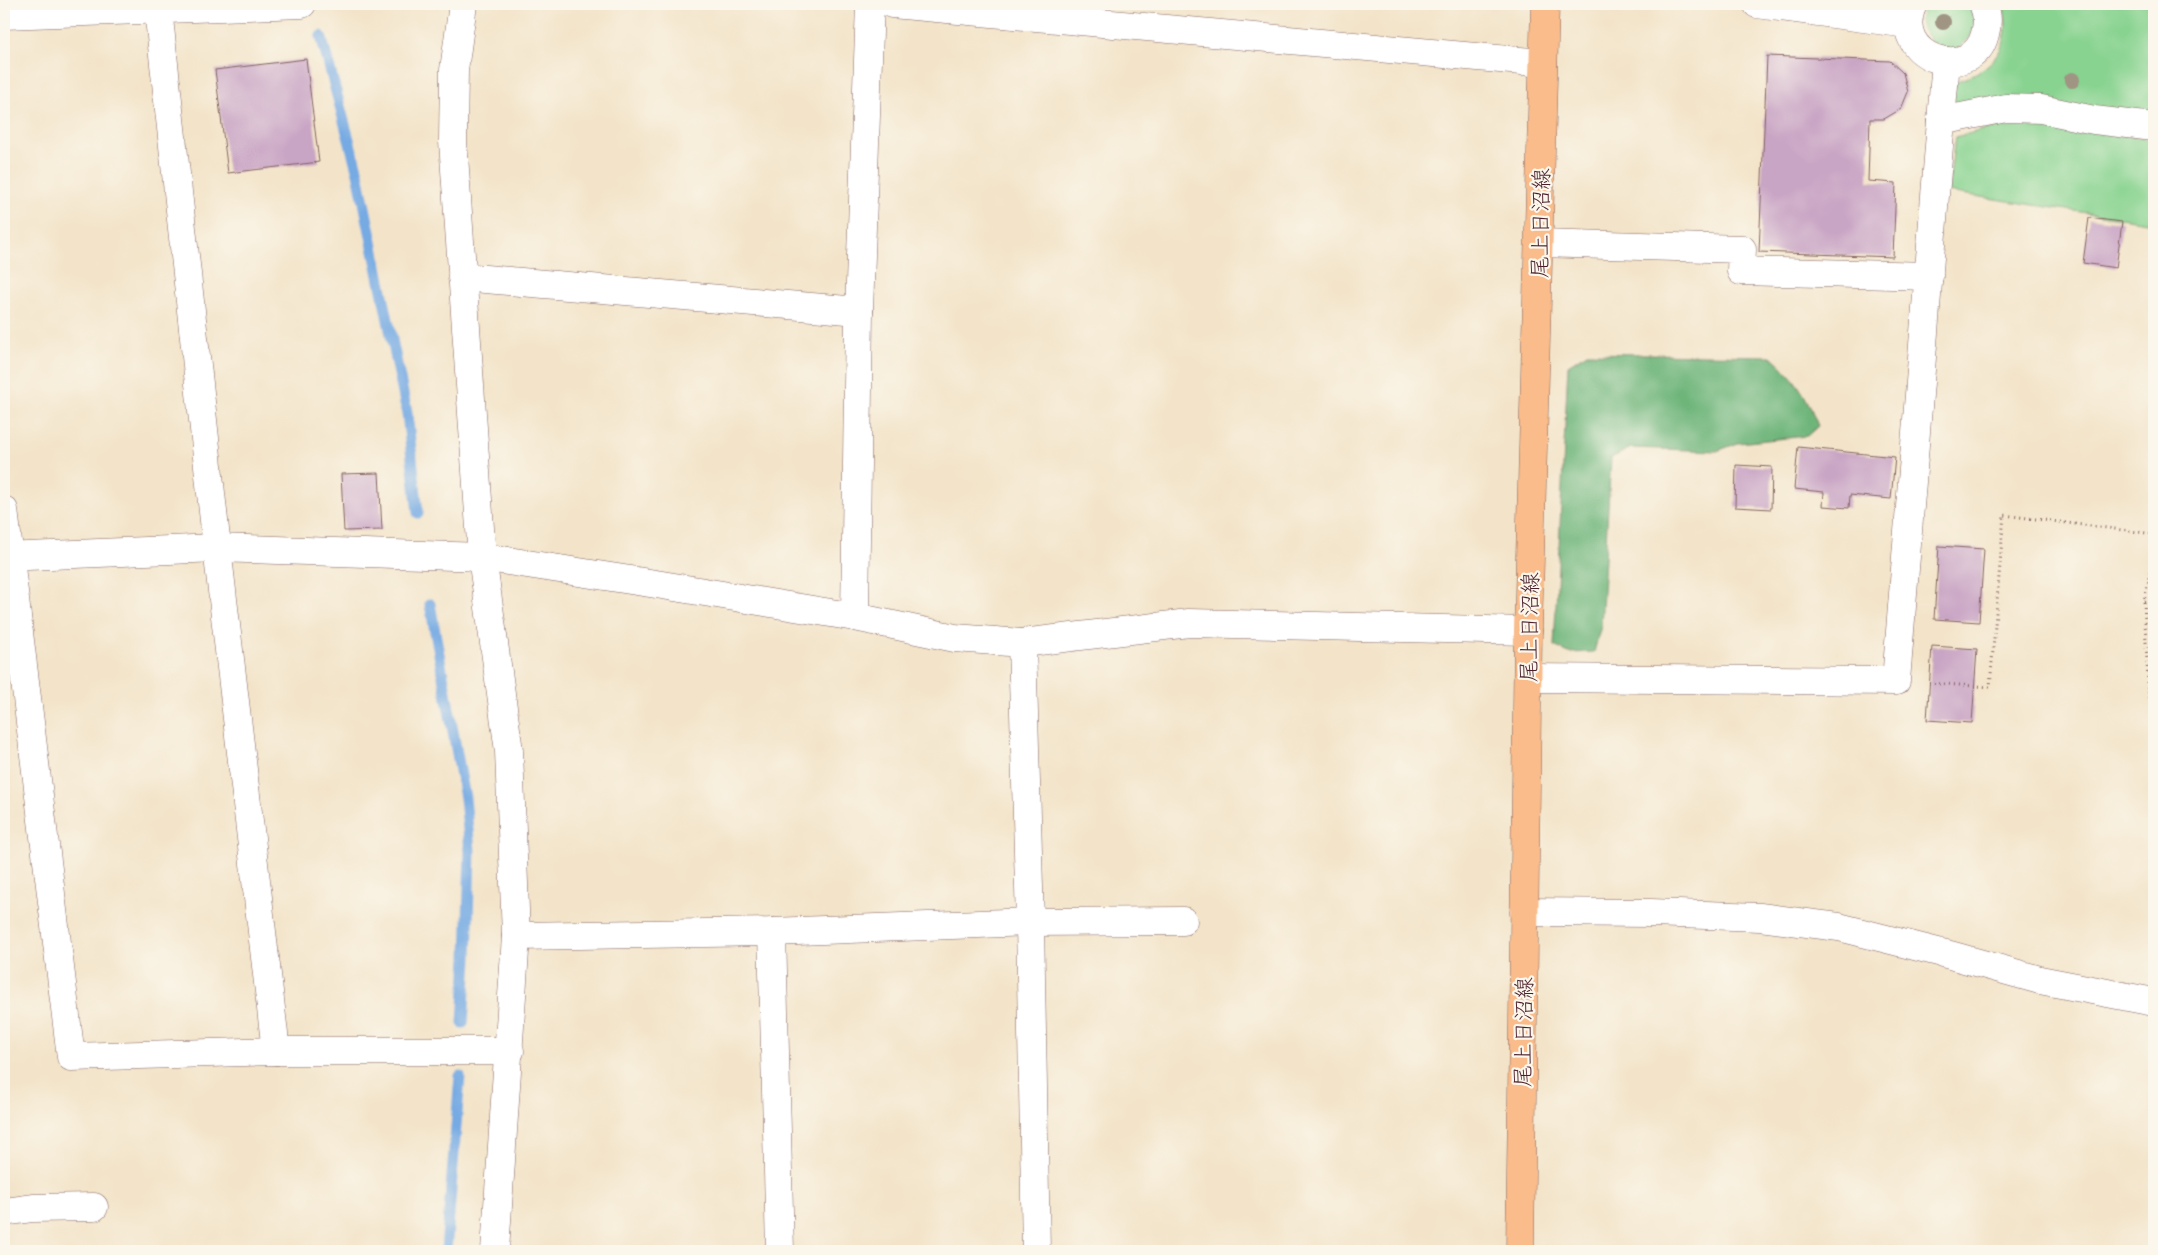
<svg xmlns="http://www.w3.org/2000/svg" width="2158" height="1255" viewBox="0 0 2158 1255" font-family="'Indie Flower','Klee One',sans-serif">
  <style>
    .green { fill: #88d390; stroke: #69795e }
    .forest { fill: #6eb57a; stroke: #5c6a52 }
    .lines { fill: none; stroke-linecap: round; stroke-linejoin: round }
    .stream { stroke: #76aae3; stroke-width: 11 }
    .building { fill: #c9a5c5 }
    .minor-casing { stroke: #856462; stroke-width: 29 }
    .major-casing { stroke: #856462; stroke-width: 29 }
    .path { stroke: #856462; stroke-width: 3; stroke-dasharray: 1 4; stroke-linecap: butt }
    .minor { stroke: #fff; stroke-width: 28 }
    .major { stroke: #f9bc8a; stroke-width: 28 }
    .tree { fill: #a09583 }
    .labels { text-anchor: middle; stroke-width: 4.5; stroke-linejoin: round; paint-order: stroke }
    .street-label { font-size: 22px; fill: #4a1f2b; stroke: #fbf7ec }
  </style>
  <rect width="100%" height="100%" fill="#fbf7ec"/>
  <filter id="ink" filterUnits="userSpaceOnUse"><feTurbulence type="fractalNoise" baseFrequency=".02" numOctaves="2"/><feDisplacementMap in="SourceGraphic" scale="10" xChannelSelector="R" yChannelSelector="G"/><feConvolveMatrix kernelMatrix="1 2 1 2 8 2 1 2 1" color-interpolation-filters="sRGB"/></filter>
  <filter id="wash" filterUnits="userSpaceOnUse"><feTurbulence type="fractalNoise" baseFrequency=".0096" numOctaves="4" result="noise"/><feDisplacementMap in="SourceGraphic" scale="20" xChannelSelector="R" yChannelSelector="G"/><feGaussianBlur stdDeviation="1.12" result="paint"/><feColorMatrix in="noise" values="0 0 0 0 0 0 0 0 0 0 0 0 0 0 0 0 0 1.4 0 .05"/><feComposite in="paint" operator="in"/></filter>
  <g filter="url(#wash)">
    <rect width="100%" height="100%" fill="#f3e4c9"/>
    <!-- green -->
    <g class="green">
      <path d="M 1929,4 L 1966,4 C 1971,10 1975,17 1974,25 C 1973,41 1955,54 1940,48 C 1937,47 1933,43 1931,41 C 1919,29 1916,16 1929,4 Z"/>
      <path d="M 2003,4 L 2154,4 L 2154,114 L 1951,109 L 1954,82 C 1993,70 2014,47 2003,4 Z"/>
      <path d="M 2013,123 L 2050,125 L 2154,140 L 2154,223 L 1948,192 L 1955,137 Z"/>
    </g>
    <!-- forest -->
    <path class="forest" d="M 1587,353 L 1771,356 C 1797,380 1806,394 1818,426 L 1807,436 L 1738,443 L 1717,451 L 1631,448 L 1611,458 L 1601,626 L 1594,652 L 1569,653 L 1554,646 L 1568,365 Z"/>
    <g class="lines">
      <!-- stream -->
      <g class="stream">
        <path d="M 321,36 L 358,173 L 407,413 L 418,513"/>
        <path d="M 430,604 L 465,798 L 470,851 L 467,958 L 463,1023"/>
        <path d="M 446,1251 L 460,1076"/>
      </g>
    </g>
    <g id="blocks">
      <!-- building -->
      <g class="building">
        <path d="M 1767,56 L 1890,61 L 1903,73 L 1908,92 L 1901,109 L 1884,119 L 1870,119 L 1868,181 L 1896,183 L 1893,257 L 1759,252 Z"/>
        <path d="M 306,59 L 319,162 L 228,173 L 215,70 Z"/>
        <path d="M 2089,218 L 2122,222 L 2116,268 L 2083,263 Z"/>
        <path d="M 1798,447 L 1895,457 L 1891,499 L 1850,495 L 1849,508 L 1823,506 L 1824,492 L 1794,489 Z"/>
        <path d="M 1736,465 L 1772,467 L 1771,509 L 1735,507 Z"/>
        <path d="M 379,473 L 382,530 L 344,531 L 341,474 Z"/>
        <path d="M 1939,546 L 1984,549 L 1979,622 L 1934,619 Z"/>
        <path d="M 1932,646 L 1977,649 L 1972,723 L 1927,720 Z"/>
      </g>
    </g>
  </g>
  <g filter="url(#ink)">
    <use href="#blocks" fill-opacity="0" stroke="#856462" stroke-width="1"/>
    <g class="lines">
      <!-- minor casing -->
      <g class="minor-casing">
        <g id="minor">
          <path d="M 463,4 L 454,70 L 453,141 L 482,557 L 509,751 L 516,936 L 495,1251"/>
          <path d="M 892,4 L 1543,63"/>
          <path d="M 1757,4 L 1908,24"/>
          <path d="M 1913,4 C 1888,58 1973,85 1985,34 C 1988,23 1988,14 1983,4"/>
          <path d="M 158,9 L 217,548 L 276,1051"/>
          <path d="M 4,15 L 302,4"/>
          <path d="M 1941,121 L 1946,61"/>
          <path d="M 1540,243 L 1742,249 L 1741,271 L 1929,276"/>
          <path d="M 462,277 L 859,311"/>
          <path d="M 4,510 L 71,1057 L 276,1051 L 510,1051"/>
          <path d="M 4,557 L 217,548 L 482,557 L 656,584 L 855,617 L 955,638 L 1022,643 L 1189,623 L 1528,631"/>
          <path d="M 855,617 L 859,311 L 870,4"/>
          <path d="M 1022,643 L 1030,922 L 1036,1251"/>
          <path d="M 1528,678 L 1896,681 L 1941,121 L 2006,108 L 2041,109 L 2094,120 L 2154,127"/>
          <path d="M 1524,912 L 1651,913 L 1760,917 L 1839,927 L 1950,955 L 2040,980 L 2154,1002"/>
          <path d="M 772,932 L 780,1251"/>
          <path d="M 516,936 L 772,932 L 1030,922 L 1183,921"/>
          <path d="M 4,1212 L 33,1208 L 94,1207"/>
        </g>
      </g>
      <!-- major casing -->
      <g class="major-casing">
        <path id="major" d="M 1520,1251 L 1528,631 L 1545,4"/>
      </g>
      <!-- path -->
      <g class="path">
        <path d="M 2154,553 L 2144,601 L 2149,701 L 2154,705"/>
        <path d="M 2144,601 L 2154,603"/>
        <path d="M 1929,683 L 1990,687 L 2004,515 L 2154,534"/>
      </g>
      <!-- minor -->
      <use href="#minor" class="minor"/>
      <!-- major -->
      <use href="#major" class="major"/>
    </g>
    <!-- trees -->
    <g class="tree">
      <circle cx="1943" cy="22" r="8"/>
      <circle cx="2072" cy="80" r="8"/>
    </g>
  </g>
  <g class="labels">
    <!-- street labels -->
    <g class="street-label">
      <text transform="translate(1540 223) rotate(-89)" y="8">尾上日沼線</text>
      <text transform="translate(1529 627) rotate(-89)" y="8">尾上日沼線</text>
      <text transform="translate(1523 1032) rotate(-89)" y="8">尾上日沼線</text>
    </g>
  </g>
  <!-- margin -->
  <rect width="2158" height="1255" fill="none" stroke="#fbf7ec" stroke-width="20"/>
</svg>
